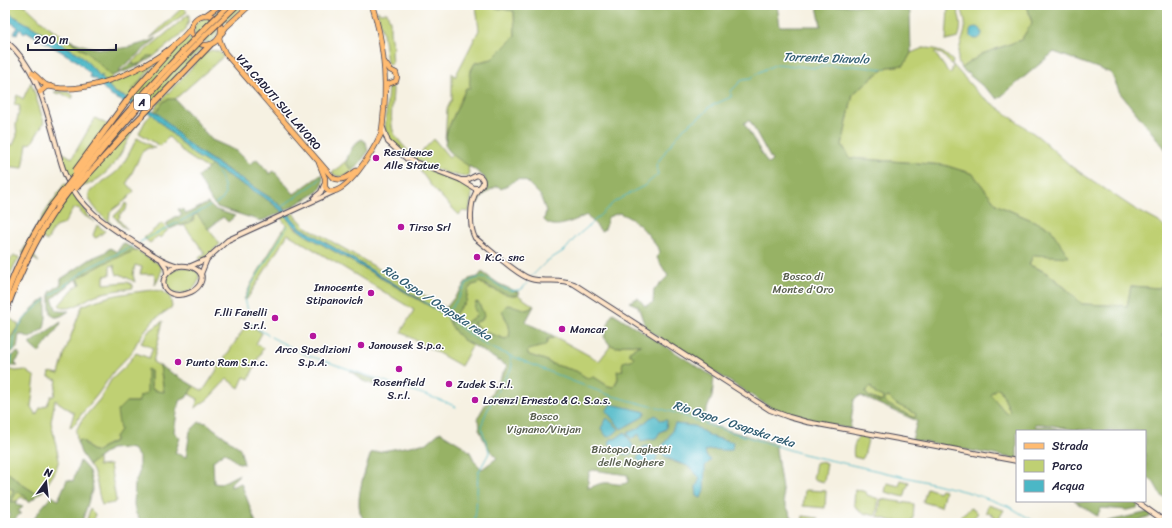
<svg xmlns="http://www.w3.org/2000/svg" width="1172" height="528" viewBox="0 0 1172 528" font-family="Sriracha,sans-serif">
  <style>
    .green { fill: #bfd073; stroke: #707957 }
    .forest { fill: #97b265; stroke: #5c6a50; fill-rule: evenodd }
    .water { fill: #4bb7c6; stroke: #366c80 }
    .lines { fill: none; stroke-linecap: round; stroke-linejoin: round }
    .stream { stroke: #4bb7c6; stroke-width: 1 }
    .secondary-casing { stroke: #424154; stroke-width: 6 }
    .primary-casing { stroke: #424154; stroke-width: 6 }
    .trunk-casing { stroke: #424154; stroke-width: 7 }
    .secondary { stroke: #ffe4c6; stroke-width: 4 }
    .primary { stroke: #ffbb71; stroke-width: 4.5 }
    .trunk { stroke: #ffbb71; stroke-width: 5 }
    .trunk-bridge-casing { stroke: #424154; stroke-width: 7; stroke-linecap: butt }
    .trunk-bridge { stroke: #ffbb71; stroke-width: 5 }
    .poi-dot { fill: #b5179e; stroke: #fff; stroke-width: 1.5 }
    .labels { text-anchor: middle; stroke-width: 3; stroke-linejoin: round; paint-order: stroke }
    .shield { fill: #fff; stroke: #646476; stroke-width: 1 }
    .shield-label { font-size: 10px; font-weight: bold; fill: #22223b }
    .street-label { font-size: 11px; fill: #22223b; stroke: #fff }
    .poi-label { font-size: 11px; fill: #22223b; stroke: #fff; text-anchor: start }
    .park-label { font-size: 11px; fill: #595f4f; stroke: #fff }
    .water-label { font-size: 12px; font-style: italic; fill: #325e73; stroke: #fff }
  </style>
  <rect width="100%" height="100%" fill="#fff"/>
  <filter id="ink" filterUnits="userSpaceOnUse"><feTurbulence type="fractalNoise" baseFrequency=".025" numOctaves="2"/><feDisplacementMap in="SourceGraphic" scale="8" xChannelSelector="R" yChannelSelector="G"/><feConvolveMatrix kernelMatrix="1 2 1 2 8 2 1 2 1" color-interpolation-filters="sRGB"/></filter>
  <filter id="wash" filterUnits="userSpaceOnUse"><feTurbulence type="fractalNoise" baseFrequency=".012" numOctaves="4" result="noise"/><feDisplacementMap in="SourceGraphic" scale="16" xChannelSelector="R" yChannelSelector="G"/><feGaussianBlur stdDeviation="0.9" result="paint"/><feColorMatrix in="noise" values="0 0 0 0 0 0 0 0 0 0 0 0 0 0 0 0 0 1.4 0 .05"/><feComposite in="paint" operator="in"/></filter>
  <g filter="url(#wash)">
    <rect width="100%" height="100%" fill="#f6f1e2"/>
    <!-- green -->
    <g class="green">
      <path d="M 5,5 L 25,5 C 34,14 44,24 56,32 C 75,45 97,57 112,76 L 111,81 L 141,70 L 158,60 L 132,90 L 177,46 L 189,37 L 193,43 L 202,48 L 147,107 L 114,92 L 81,55 L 5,11 Z"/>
      <path d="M 224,5 L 246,5 L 224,25 L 218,17 L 213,14 Z"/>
      <path d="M 476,5 L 494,5 L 495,8 L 514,11 L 515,37 L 492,59 L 475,63 L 471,70 L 470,88 L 466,88 L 447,131 L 445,141 L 447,109 L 452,99 L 452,73 L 455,77 L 479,30 Z"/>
      <path d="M 947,5 L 955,5 C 960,16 963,26 958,38 L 946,41 L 948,9 Z"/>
      <path d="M 959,5 L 1027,5 L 1032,23 L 1021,40 L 982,54 L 961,68 C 953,58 963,41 965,29 C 966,20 963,12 959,5 Z"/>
      <path d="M 183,7 L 187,12 L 162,31 L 150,38 Z"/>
      <path d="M 377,11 L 381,13 L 387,12 C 388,16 391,21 390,25 C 390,33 390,40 394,47 L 391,52 L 392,63 L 390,65 L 387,63 L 383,33 Z"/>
      <path d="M 189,14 L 189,20 L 185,31 L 153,57 L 145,59 L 143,63 L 134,65 L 132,62 Z"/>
      <circle cx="206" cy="30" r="12"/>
      <path d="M 923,48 C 938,48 942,51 953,61 L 952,65 L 942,54 L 934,52 L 949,73 L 951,73 L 953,65 L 979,94 L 1040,138 L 1072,167 L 1135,209 L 1159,222 L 1167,230 L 1167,262 L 1164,264 C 1169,274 1167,280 1159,288 L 1131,286 L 1127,306 L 1082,304 C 1066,289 1051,271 1029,265 L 1033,255 L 1050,228 L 997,205 L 973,174 L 944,165 L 850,158 L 842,145 L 853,94 L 873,77 L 888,67 L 904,65 L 911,53 Z"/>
      <path d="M 212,50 L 219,52 L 224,56 L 175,99 L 164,101 L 156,112 L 154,111 L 157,105 L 205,53 Z"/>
      <path d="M 31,82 L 44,122 L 32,143 L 27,144 L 23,168 L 5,166 L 5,144 L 13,145 L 17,136 L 16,125 L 20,106 L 14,105 L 17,95 L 23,99 Z"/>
      <path d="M 390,86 L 393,88 C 393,100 389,123 394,133 C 397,139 407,150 412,155 L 419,154 L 434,139 L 449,157 L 452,154 L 471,166 L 468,168 L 469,173 L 469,175 L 465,177 L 449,174 L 409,158 L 408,156 L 406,155 L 406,156 L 389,142 L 385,128 L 388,88 Z"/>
      <path d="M 58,91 L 68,92 L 73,95 L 73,98 L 70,98 L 61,93 L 58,94 L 54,92 Z"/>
      <path d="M 152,114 L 193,154 L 212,165 L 208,169 L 185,154 L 169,137 L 160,146 L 139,133 L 146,120 Z"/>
      <path d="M 95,118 L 127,135 L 135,126 C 124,148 115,170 93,182 C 88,185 82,188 76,184 C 66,178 63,161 60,151 L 72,158 Z"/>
      <path d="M 137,138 L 155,148 L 148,148 L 142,152 L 127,183 L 134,191 L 127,199 L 110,212 L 109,220 L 113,226 C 107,221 87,203 89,194 C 90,188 110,178 115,173 C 125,164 131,149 137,138 Z"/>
      <path d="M 347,160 L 346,164 L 350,168 L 355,169 C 348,175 341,180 332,173 Z"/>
      <path d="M 416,165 L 466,184 L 472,189 L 472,194 L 469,212 L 462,211 L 459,215 L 432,187 Z"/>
      <path d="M 65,183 L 82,206 L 87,215 L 95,222 L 80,213 L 81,211 L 78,208 L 73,209 L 64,224 L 55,227 L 47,241 L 42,238 L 33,255 L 39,262 L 22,252 L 44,214 Z"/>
      <path d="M 126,203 L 127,205 L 126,210 L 119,215 L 120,217 L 118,219 L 127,229 L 122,226 L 114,216 L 124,207 L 123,206 Z"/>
      <path d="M 293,213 L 305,226 L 446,308 C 447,323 458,340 473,345 L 461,366 L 401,332 L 414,310 L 288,234 L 247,299 L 244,300 L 251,284 L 286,225 L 281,218 L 286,216 L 295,228 L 304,234 L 433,308 L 300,227 L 289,215 Z"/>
      <path d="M 197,214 L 220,244 L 201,261 L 199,258 L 205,253 L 184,225 L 194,220 L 193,216 Z"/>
      <path d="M 162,223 L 168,230 L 160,238 L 158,236 L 150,243 L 144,238 Z"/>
      <path d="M 97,225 L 105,231 L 98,237 L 95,238 L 93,235 Z"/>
      <path d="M 136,250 L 159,264 C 164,269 159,279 155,285 L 156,277 L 153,274 L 140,274 L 142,267 L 135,265 L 133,275 L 135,282 L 120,274 L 117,275 L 114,265 L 110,266 L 110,275 L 104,276 L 104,284 L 127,282 L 133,285 L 133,288 C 121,290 108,291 96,295 C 83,300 77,309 62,308 L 59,305 L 75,287 L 81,284 L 78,278 L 107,262 Z"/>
      <path d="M 14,256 L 20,257 L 14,266 L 5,286 C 5,277 6,262 14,256 Z"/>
      <path d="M 178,268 C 219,262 192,310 165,287 L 165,278 L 170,273 Z"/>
      <path d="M 479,282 L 489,288 L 508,294 L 518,295 L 534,306 L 527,310 L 524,309 L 504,316 C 509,323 511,329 509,337 L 505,339 L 485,332 L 473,323 L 482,320 L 476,311 L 477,315 L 472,319 L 462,324 L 454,316 L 461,306 L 466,302 L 468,290 L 472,285 L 477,284 Z"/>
      <path d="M 153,290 L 161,291 L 170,296 L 172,307 L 155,319 L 146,329 L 137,342 L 132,352 L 114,371 L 98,394 L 80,416 L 74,425 L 70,427 L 74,413 L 55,400 L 51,422 L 59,460 L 55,472 L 43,491 L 34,492 L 23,485 L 5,470 L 5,388 L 8,369 L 16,371 L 25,370 L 35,377 L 31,407 L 36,415 L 40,408 L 47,405 L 51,396 L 54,396 L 57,380 L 49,377 L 50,372 L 59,374 L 65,352 L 82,306 C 107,295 126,293 153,290 Z"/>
      <path d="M 7,316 L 19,325 L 11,337 L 5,341 L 5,329 Z"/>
      <path d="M 163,321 L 153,362 L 160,366 L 164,393 L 157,391 L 151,388 L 151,371 L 147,393 L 140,402 L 126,402 L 120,420 L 120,430 L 115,437 L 115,441 L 101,448 L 99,452 L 91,450 C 87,444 85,440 77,441 L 76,431 L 81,421 L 100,399 L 111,380 L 125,367 L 136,353 L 149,358 L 153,348 L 141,343 L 148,332 Z"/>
      <path d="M 249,321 L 249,324 L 262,333 L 256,344 L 263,348 L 249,379 L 244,377 L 239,388 L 227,379 L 208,399 L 195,408 L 198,399 L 189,394 L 194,386 L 203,391 Z"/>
      <path d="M 552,335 L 599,361 L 609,348 L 610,345 L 617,347 L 627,344 L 642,345 L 629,351 L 634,357 L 631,360 L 627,361 L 621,371 L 614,387 L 608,386 L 594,377 L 587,378 L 576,371 L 552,364 L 545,360 L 529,355 L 527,352 L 528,350 C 541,348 541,340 553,338 Z"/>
      <path d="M 871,386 L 883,398 L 882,402 L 869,397 L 865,392 Z"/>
      <path d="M 997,388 L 1000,389 L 1010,411 L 1007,414 L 990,394 Z"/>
      <path d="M 889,397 L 896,404 L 917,414 L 915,418 L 884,403 L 885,398 Z"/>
      <path d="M 860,434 L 869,436 L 864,456 L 862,459 L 854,457 C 852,449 855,440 860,434 Z"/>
      <path d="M 98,458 L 98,466 L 110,465 L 116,500 L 114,503 L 102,505 C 97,492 98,475 89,465 Z"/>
      <path d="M 816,462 L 827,463 L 824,482 L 813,479 Z"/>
      <path d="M 901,480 L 909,482 L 904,497 L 885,492 L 887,483 L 899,486 Z"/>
      <path d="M 5,487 L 13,489 L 13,492 L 8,498 L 7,503 L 5,505 Z"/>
      <path d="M 927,488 L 939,492 L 941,489 L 945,490 L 941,507 L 923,502 Z"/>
      <path d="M 855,489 L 858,490 L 866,492 L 867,495 L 879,499 L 876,516 L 860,512 L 859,510 L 857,509 L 854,504 Z"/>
      <path d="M 805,490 L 826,491 L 825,508 L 803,506 Z"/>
      <path d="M 19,492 L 24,495 L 28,501 L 21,497 L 17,501 L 12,502 L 13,498 L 16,493 Z"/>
      <path d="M 881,499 L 914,504 L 913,521 L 892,521 L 878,517 Z"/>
      <path d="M 988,505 L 1004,510 L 998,520 L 1002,522 L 1002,523 L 994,523 L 991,521 L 995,516 L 986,512 Z"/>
      <path d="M 971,508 L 978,513 L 969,523 L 967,523 L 960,516 Z"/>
      <path d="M 90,509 L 95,514 L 94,518 L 96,523 L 86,523 Z"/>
      <path d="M 803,516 L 818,518 L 816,523 L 802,523 Z"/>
    </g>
    <!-- forest -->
    <g class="forest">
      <path d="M 494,5 L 777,5 L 780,26 L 821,26 L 817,6 L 907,5 L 910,13 L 911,53 L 904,65 L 888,67 L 873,77 L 853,94 L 842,145 L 850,158 L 944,165 L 973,174 L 997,205 L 1050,228 L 1069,257 L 1033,255 L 1029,265 C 1051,272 1066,289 1082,304 L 1127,306 L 1131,286 L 1159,288 L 1164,283 L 1167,277 L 1167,336 L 1163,334 L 1162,336 L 1167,340 L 1167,497 L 1162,497 L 1153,481 L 1145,477 L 1145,431 L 1093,431 L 1092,429 C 1070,433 1056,423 1035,424 L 1035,427 L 1047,426 L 1064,431 L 1017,431 L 1017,459 L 912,440 L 917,421 L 861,396 L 857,397 L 854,400 L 850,429 C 822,423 794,419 767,405 L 646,329 L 638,306 L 629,302 L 638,298 L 645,306 L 653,303 L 654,289 L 657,287 L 668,276 L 657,258 L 660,251 C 647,233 640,221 619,213 L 608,217 L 605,229 L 601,231 L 587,215 C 574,220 554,232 544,220 L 546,211 L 540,195 L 527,182 L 518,179 L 501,189 L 498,186 C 488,190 483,195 477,204 L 475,204 L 478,194 L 485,186 L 485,178 C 473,166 453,160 445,145 L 447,131 L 466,88 L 470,88 C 469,79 470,71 475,63 L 492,59 L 515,36 L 514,11 L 495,8 ZM 748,121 L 750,121 L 772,161 L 768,164 L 744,123 ZM 871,386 L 872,390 L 875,392 L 875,394 L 883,397 L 882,402 L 869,397 L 865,392 ZM 997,388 L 1000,389 L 1010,411 L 1007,414 L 990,394 ZM 889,397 L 896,404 L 916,414 L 915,418 L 885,403 L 885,398 Z"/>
      <path d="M 1027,5 L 1167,5 L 1167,151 L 1120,93 L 1111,73 L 1054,52 L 998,99 L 961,68 L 982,54 L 1021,40 L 1032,23 Z"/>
      <path d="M 157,38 L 118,71 L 120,72 L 132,62 L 134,65 L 143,63 L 147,56 L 153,56 L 153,57 L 134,68 L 112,76 L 85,51 L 67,39 C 100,54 125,51 157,38 Z"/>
      <path d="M 169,99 L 175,99 L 212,140 L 237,151 L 250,164 L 257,159 L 270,174 L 274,171 L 294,194 L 322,174 C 324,183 322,187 316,193 L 286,210 L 275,201 L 198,151 L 186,142 L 156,112 L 164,101 Z"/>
      <path d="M 362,139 L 366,142 L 368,152 L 355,169 L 350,168 L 346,163 C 348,154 353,143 362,139 Z"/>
      <path d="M 212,165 L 268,200 L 283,212 L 261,221 L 217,207 L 212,202 L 198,177 Z"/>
      <path d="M 208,203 L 214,209 L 235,216 L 228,222 L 223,217 L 208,229 L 197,214 L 193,216 L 194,220 L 182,226 L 179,225 L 170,229 L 166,224 L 176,216 L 177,217 L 182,215 L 178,209 L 184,210 L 186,214 Z"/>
      <path d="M 123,243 L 136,250 L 107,262 L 78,278 L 81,284 L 79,284 L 76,279 L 52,299 C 58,310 53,312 69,311 C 47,327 50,308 50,292 L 61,284 L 61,279 L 92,258 L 104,253 L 110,248 L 117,252 Z"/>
      <path d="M 482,272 L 499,284 L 520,293 L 518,295 C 504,297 491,287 479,282 L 477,284 L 472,285 L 468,290 L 466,302 L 461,306 L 454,316 L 462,324 L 472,319 L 477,315 L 474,308 L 476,302 L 479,303 L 484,315 L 482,320 L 473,323 L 485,332 L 505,339 L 509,337 C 512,326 505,319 502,310 L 507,305 L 514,306 L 527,310 L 534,306 L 526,321 L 529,324 L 552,335 L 554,338 L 547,339 L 548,342 L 544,346 L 528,350 L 527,352 L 529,355 L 545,360 L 552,364 L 576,371 L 587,378 L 594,377 L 608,386 L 614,387 L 618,379 L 617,371 L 623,370 L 622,366 L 623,362 L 631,360 L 634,357 L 629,354 L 629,351 L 641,345 L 627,344 L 617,347 L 610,345 L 604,337 L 610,319 L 613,313 L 714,377 L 712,397 L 703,418 L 705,421 L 708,421 L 707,424 L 776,444 L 776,449 L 784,502 L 795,523 L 367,523 C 364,520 361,516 360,512 C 356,495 365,470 371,453 L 427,443 L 440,432 L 463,446 L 470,452 L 475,462 L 482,469 L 497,458 C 488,450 484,440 479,429 L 480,425 L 477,419 L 507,366 L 473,345 C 458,340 447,323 446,308 L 469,279 L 478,277 ZM 618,407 L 646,412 L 641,418 L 621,429 L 615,421 ZM 650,418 L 661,421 L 666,429 L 660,432 L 656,438 L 639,433 L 628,433 L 639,428 ZM 675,424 L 694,426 L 712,437 L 733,442 L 705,451 L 706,456 L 711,460 L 705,466 L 704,481 L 701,498 L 697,496 L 696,487 L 700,478 L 687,465 L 680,464 L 667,459 L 662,447 L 671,433 ZM 625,433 L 619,453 L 609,443 L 611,439 L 615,439 ZM 593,470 L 628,475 L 628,482 C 620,487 613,482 604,483 C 598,483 594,487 588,488 L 589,472 Z"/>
      <path d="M 46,298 L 46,318 L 44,328 L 30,338 L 24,335 L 19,335 L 17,348 L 5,357 L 5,341 L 11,337 L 33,308 Z"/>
      <path d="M 61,322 L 60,325 L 39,353 L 30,345 L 30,343 Z"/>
      <path d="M 18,352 L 20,356 L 15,363 L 18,366 L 5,366 L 5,361 Z"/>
      <path d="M 160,366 L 194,386 L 186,398 L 179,401 L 174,432 L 180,438 L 175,453 L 186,457 L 190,431 L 199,422 L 207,423 L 214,429 L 240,448 L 244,464 L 236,462 L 225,452 L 213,461 L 214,483 L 220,484 L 240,474 L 231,483 L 231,487 L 241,483 L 256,523 L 143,523 L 136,514 L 134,505 L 135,483 L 139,473 L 139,457 L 133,449 L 125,448 L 110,449 L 89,465 L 81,453 L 77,441 L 82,440 L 91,450 L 98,452 L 101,448 L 115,441 L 115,437 L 120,430 L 117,411 L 126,402 L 139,402 L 139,397 L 147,393 L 147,369 L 151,371 L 151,388 L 157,391 L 164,392 Z"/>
      <path d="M 350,371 L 376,380 L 374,385 L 363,381 Z"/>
      <path d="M 80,461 L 89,471 L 93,487 L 83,519 L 80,523 L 69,523 L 62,519 L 42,519 L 43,523 L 33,520 L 43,506 L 52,496 L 58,500 L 67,480 L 73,481 Z"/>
      <path d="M 5,470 L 23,485 L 34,492 L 43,491 L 29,502 L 24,495 L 19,492 L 16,493 L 11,502 L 17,501 L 17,505 L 23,507 L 18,511 L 21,513 L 11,523 L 5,523 L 5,519 L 10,514 L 7,510 L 5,512 L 5,505 L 7,503 L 8,498 L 13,492 L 13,489 L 5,487 Z"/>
      <path d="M 1074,501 L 1132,501 L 1138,505 L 1137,508 L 1127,510 L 1101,508 L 1097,516 Z"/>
      <path d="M 1149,512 L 1153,515 L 1131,523 L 1100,523 Z"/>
    </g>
    <!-- water -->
    <g class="water">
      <path d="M 5,11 L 81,55 L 100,76 L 103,76 L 101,77 L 114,92 L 158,113 L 186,142 L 198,151 L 275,201 L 286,211 L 300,227 L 443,313 L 304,234 L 289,221 L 283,212 L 268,200 L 193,154 L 152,114 L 111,96 L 95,79 L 90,77 L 90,74 L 77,61 L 26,31 L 24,34 L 22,32 L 23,31 L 20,29 L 17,34 L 14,33 L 18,27 L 5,19 Z"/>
      <circle cx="976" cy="33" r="6"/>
      <path d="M 611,404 L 646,412 L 641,418 L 621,429 L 606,411 Z"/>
      <path d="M 656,415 L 661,421 L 667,420 L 666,429 L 660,432 L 656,438 L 641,441 L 639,434 L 631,439 L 627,433 L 639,428 L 650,418 Z"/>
      <path d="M 607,418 L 619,429 L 614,434 L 607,437 L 601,428 Z"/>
      <path d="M 675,424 L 694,426 L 712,437 L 733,442 L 732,450 C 722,451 714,448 705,451 L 706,456 L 711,460 L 705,466 L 704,490 L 701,498 L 697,496 L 696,487 L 700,478 C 696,474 691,467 685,465 C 677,462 669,460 662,454 L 662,447 L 671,433 Z"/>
      <path d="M 625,432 L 633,446 L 631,454 C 620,456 616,450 609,443 L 611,439 L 615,439 Z"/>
      <path d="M 650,445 L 658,453 L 653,469 L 644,466 L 637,459 L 643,447 Z"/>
    </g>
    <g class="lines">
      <!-- stream -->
      <g class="stream">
        <path d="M 215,204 L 222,200 L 225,195 L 224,185 L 216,168"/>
        <path d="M 281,207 L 317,182 L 321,178"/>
        <path d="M 593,222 L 613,203 L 628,194 L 644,186 L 656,176 L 658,174 L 656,165 L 667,149 L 684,128 L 705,113 L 709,107 L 731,97 L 731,91 L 743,79 L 751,78 L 761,71 L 777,64 L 816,68 L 831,65 L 839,67 L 852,66 L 886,69"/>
        <path d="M 140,242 L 210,206"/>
        <path d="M 531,277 L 547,261 L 565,250 L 576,237 L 591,224"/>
        <path d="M 51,295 L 90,267 L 133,246"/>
        <path d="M 425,302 C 447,315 465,333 487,346 L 572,381 L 609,395 L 676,413 L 711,426 L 803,454 L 936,484 L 971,493 L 1008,506 L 1037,523"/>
        <path d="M 443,313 C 446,311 449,310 451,308 C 459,300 462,285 472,280 C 493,270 499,297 522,289 L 527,283"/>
        <path d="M 249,315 L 245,299 L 252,284 L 288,226"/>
        <path d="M 248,322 L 268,335"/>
        <path d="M 271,337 L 304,354 L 446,402 L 456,407"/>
        <path d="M 13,351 C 14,345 14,338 16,332 C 21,320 35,308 46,300"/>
        <path d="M 11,366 L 12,356"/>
        <path d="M 5,394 L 10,371"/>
        <path d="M 474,523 L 476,511 L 478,473 L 489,453 C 488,443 482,435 482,425 C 484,412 503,381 511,369 L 512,365 L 510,356"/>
      </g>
    </g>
  </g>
  <g filter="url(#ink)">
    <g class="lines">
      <!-- secondary casing -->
      <g class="secondary-casing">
        <g id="secondary">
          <path d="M 5,40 C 37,67 45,105 56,144 C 59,156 62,168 67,179 C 82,208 102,222 129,239 C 145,249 161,262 179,266"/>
          <path d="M 383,128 L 388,142 L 407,159 L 461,180 L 474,188 L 479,188"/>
          <path d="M 461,180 L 467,180 L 477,175 C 480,176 483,178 483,182 C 483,186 478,188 476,192 C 470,203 469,227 475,238 C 487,247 518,276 531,279 C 545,283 558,277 574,284 L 770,410 L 789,417 L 807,422 L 1017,461"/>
          <path d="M 314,198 L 321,192 L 324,185"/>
          <path d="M 162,261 L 166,267 L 167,273"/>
          <path d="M 179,266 C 190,265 207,270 200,284 C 198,288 195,290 191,292 C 166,304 150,277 179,266 Z"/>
          <path d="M 191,266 L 207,259 L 228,240 L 333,192"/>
          <path d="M 201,274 L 207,259"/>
          <path d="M 1136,501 L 1167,523"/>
        </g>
      </g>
      <!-- primary casing -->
      <g class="primary-casing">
        <g id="primary">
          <path d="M 206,15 L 220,5"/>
          <circle cx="206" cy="30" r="15"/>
          <path d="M 222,33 L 226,27 L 250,5"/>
          <path d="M 219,38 L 221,44 L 225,53 L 333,178 C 342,182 348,177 356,171"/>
          <path d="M 385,63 L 390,70 L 396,73 L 397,77 L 396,81 L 388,84 L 386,89"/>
          <path d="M 32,73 C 37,76 41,82 46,85 C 84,101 171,60 192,26"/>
          <path d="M 40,92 L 46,87 L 50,86"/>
          <path d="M 319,163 L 325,178 L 325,187 L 328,191 C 346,197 374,149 381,134 C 383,126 383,118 384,110 C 387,74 383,40 372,5"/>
        </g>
      </g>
      <!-- trunk casing -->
      <g class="trunk-casing">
        <g id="trunk">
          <path d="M 134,91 L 173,47"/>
          <path d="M 135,123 L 210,45"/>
          <path d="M 5,299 C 16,267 31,237 50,208"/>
          <path d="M 5,314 C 18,276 34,241 57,207"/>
        </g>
      </g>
      <!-- secondary -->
      <use href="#secondary" class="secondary"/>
      <!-- primary -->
      <use href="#primary" class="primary"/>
      <!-- trunk -->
      <use href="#trunk" class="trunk"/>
      <!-- trunk-bridge casing -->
      <g class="trunk-bridge-casing">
        <g id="trunk-bridge">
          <path d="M 75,171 L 134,91"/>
          <path d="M 76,188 L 135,123"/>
          <path d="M 57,207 C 74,183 93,161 112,138 C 151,91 192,47 237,5"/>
          <path d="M 50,208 C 105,136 163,68 229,5"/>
        </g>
      </g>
      <!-- trunk-bridge -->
      <use href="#trunk-bridge" class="trunk-bridge"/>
    </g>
  </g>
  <!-- markers -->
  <g class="poi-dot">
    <circle cx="376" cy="158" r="4"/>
    <circle cx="401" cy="227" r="4"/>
    <circle cx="477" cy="257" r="4"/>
    <circle cx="371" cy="293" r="4"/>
    <circle cx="275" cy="318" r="4"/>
    <circle cx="562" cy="329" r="4"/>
    <circle cx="313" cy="336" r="4"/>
    <circle cx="361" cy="345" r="4"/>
    <circle cx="178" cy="362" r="4"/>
    <circle cx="399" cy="369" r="4"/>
    <circle cx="449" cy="384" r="4"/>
    <circle cx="475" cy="400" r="4"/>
  </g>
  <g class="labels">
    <!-- shield labels -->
    <rect class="shield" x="134" y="94" width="16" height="16" rx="3"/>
    <g class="shield-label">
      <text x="142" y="106">A</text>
    </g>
    <!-- street labels -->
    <g class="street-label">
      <text transform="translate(279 102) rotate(49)" y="4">VIA CADUTI SUL LAVORO</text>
    </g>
    <!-- poi labels -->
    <g class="poi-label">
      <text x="384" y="156">Residence<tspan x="384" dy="13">Alle Statue</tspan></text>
      <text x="409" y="231">Tirso Srl</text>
      <text x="485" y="261">K.C. snc</text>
      <text x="363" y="291" text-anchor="end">Innocente<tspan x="363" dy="13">Stipanovich</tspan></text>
      <text x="267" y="316" text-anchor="end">F.lli Fanelli<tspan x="267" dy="13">S.r.l.</tspan></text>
      <text x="570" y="333">Mancar</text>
      <text x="369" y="349">Janousek S.p.a.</text>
      <text x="313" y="353" text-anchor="middle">Arco Spedizioni<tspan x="313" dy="13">S.p.A.</tspan></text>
      <text x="186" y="366">Punto Ram S.n.c.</text>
      <text x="399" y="386" text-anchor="middle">Rosenfield<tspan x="399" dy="13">S.r.l.</tspan></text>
      <text x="457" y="388">Zudek S.r.l.</text>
      <text x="483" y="404">Lorenzi Ernesto &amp; C. S.a.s.</text>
    </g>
    <!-- park labels -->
    <g class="park-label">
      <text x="803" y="280">Bosco di<tspan x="803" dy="13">Monte d'Oro</tspan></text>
      <text x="544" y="420">Bosco<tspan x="544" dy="13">Vignano/Vinjan</tspan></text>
      <text x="631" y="453">Biotopo Laghetti<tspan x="631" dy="13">delle Noghere</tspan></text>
    </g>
    <!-- water labels -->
    <g class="water-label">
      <text transform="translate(826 58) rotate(2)" y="4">Torrente Diavolo</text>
      <text transform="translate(437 303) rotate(33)" y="4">Rio Ospo / Osapska reka</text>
      <text transform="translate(734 424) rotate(18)" y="4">Rio Ospo / Osapska reka</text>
    </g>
  </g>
  <!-- margin -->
  <rect width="1172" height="528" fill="none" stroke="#fff" stroke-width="20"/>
  <!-- legend -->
  <rect x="1016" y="430" width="130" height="72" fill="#ffffff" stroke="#a7a7b1"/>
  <rect x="1024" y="443" width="20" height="6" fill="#ffbb71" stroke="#a7a7b1"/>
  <text x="1052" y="450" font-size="12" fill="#22223b">Strada</text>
  <rect x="1024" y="460" width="20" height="12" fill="#bfd073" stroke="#a7a7b1"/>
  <text x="1052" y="470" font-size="12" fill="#22223b">Parco</text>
  <rect x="1024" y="480" width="20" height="12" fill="#4bb7c6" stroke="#a7a7b1"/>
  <text x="1052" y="490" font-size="12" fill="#22223b">Acqua</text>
  <!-- north arrow -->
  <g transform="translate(46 482) rotate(15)" stroke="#ffffff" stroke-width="3" paint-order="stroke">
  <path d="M0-3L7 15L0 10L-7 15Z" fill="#22223b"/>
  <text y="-6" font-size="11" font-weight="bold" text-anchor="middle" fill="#22223b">N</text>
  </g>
  <!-- scale -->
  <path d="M28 44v6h88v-6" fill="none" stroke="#22223b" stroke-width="2"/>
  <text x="34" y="44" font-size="12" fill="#22223b" stroke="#ffffff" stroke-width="3" paint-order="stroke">200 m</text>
</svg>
